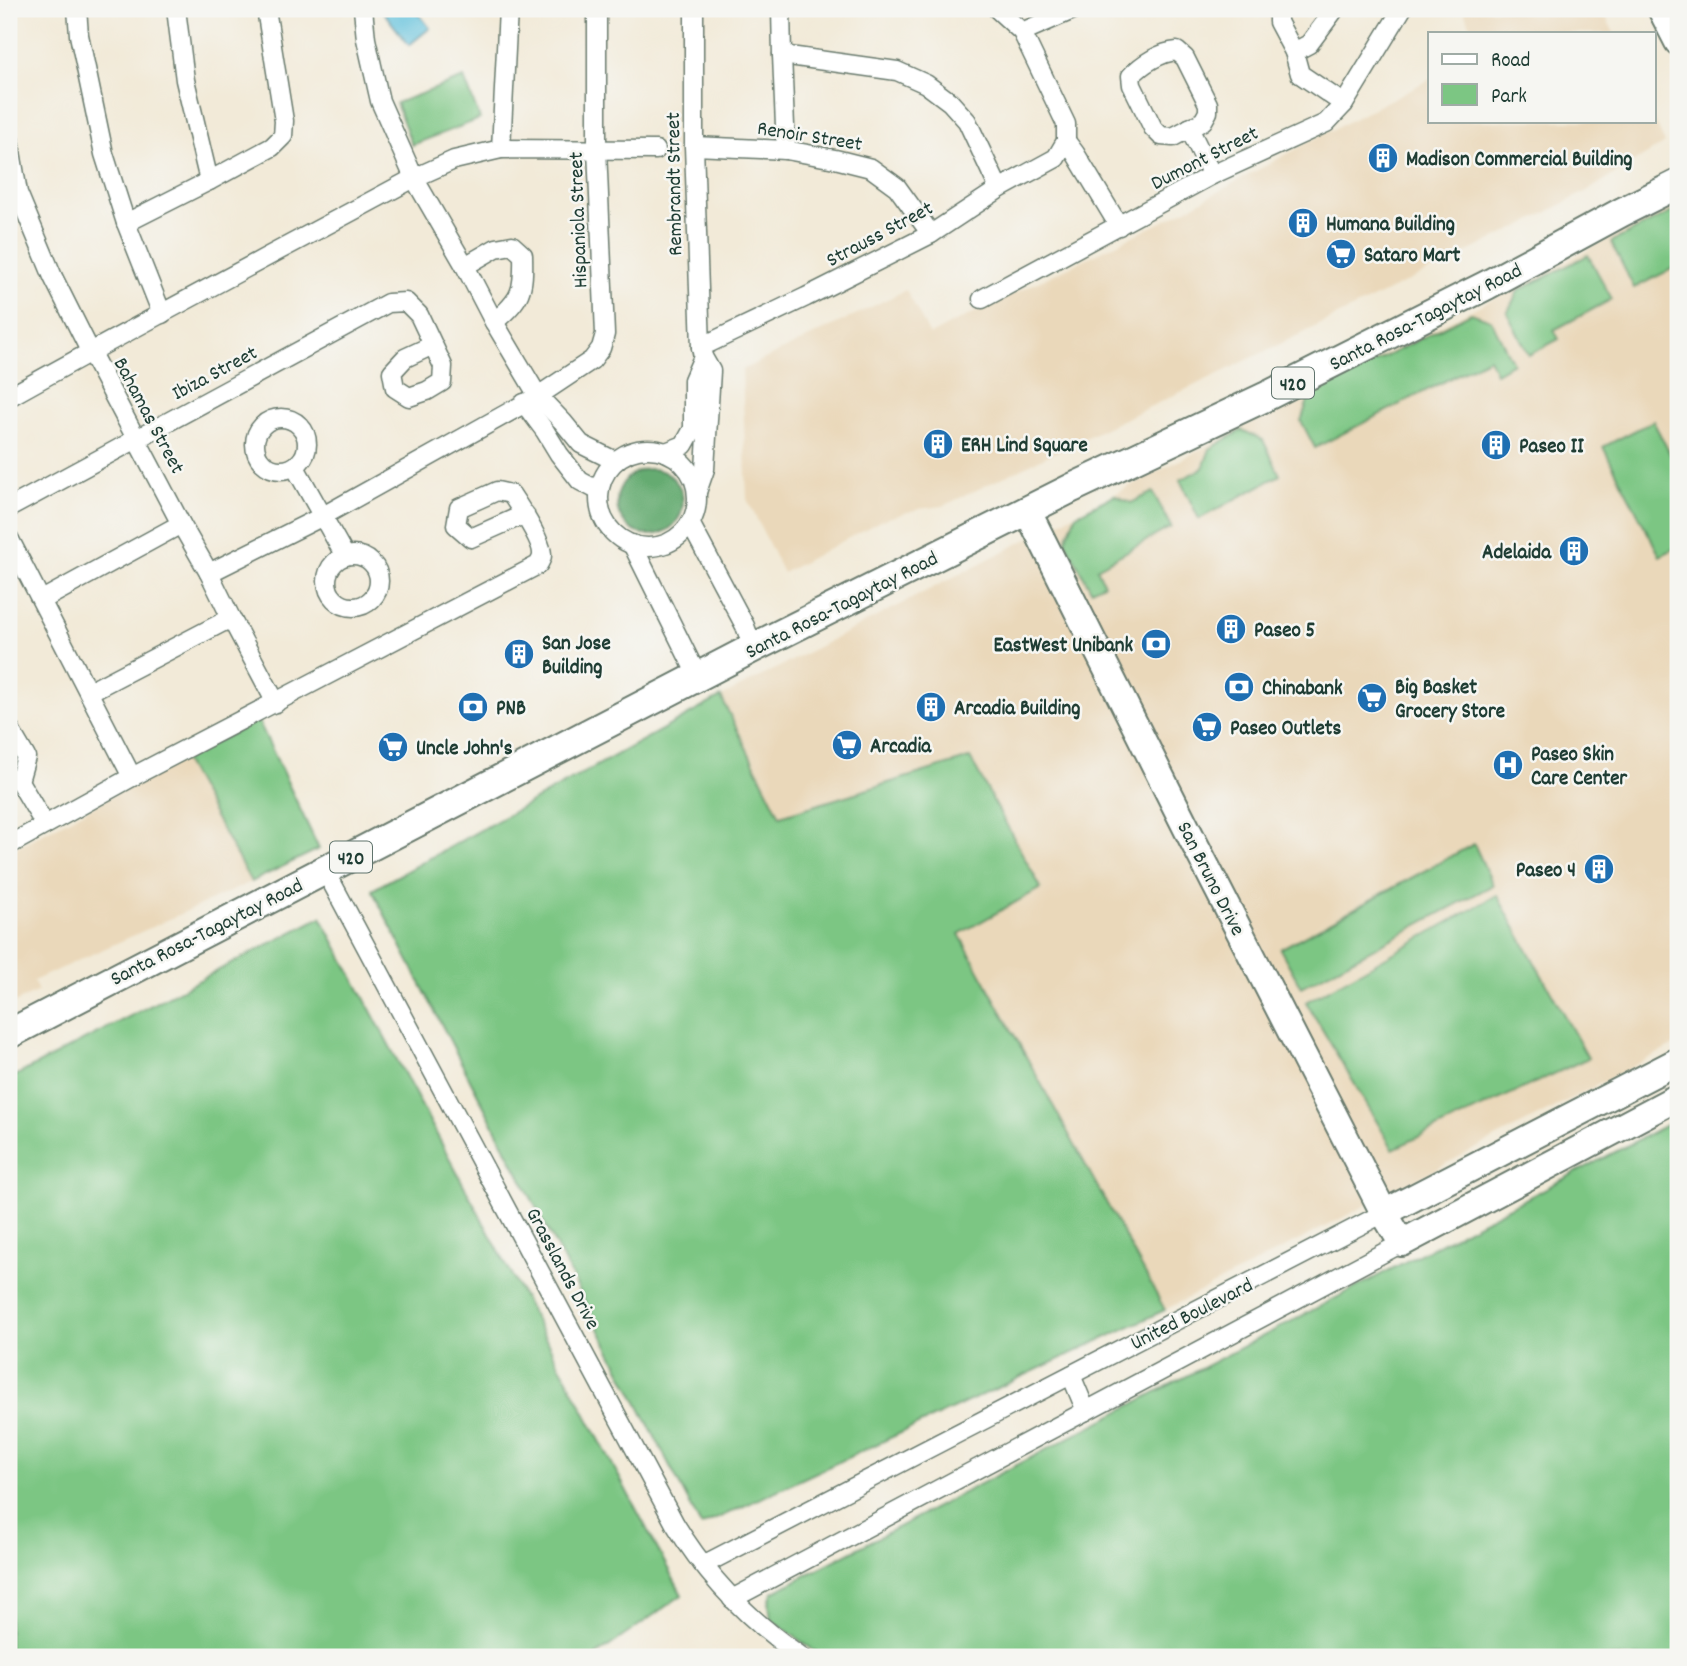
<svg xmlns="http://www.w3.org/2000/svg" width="1687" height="1666" viewBox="0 0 1687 1666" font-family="Dekko,sans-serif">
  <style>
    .built { fill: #ead8ba }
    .green { fill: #7cc683; stroke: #4e825c; stroke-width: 2 }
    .forest { fill: #65ab71; stroke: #427452; stroke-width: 2 }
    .water { fill: #5dc0dc; stroke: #3e7e88; stroke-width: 2 }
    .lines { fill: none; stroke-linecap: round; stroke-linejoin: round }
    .street-casing { stroke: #697a6d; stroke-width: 21 }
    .secondary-casing { stroke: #697a6d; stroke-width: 30 }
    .primary-casing { stroke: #697a6d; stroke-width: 32 }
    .street { stroke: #fff; stroke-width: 18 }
    .secondary { stroke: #fff; stroke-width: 26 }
    .primary { stroke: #fff; stroke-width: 28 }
    .labels { text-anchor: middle; stroke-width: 5; stroke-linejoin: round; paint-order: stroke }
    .shield { fill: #f6f6f2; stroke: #60746d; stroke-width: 2 }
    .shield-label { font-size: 19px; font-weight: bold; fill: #1f3d34 }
    .street-label { font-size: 21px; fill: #1f3d34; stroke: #f6f6f2 }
    .poi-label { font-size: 21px; font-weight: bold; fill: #1f3d34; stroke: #f6f6f2; text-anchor: start }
  </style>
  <rect width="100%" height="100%" fill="#f6f6f2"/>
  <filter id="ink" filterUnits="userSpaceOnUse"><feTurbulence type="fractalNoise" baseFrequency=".0143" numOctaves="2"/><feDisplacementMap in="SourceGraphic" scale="14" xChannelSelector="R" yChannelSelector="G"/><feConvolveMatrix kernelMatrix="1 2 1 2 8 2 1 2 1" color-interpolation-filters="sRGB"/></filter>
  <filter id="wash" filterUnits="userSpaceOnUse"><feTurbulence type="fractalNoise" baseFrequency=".00686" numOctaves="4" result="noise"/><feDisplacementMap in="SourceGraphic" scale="28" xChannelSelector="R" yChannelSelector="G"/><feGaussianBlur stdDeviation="1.57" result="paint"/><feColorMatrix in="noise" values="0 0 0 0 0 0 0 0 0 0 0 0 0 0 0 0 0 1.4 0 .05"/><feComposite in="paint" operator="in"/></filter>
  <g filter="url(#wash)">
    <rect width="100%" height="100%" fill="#f2ead8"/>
    <!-- built -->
    <g class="built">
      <path d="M 1463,9 L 1602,9 L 1614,33 L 1473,33 Z"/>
      <path d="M 1430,79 L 1430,121 L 1654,121 L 1654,119 L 1665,143 L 1587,191 L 1527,223 L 1235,366 L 943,506 L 918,509 L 882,520 L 783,573 L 747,499 L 742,370 L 906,290 L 930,335 L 955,322 L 1170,218 L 1320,136 Z"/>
      <path d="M 1678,203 L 1678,1043 L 1165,1310 L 959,933 L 970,758 L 780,816 L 721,697 Z"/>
      <path d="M 183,759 L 251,882 L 33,981 L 38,991 L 9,1006 L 9,851 Z"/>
    </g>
    <!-- green -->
    <g class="green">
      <path d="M 464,78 L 480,119 L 412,145 L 396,103 Z"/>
      <path d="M 1678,209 L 1678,266 L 1634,288 L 1611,242 Z"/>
      <path d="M 1588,255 L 1612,299 L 1554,330 L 1559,339 L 1529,355 L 1507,313 L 1518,291 Z"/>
      <path d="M 1471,313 L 1491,320 L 1513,363 L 1496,373 L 1489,358 L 1315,448 L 1301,421 L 1310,395 Z"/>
      <path d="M 1653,421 L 1678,469 L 1678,547 L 1660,556 L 1603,447 Z"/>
      <path d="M 1242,430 L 1263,440 L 1280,475 L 1199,519 L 1180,480 L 1203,468 L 1210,449 Z"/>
      <path d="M 1153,492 L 1171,527 L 1097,568 L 1104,584 L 1091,590 L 1065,541 L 1076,515 L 1114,495 L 1131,503 Z"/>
      <path d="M 721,697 L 780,816 L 970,758 L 1041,888 L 959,934 L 1165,1310 L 701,1526 L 372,890 Z"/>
      <path d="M 258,720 L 319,849 L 251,882 L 183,759 Z"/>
      <path d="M 1474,844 L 1493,885 L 1301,987 L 1280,949 Z"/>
      <path d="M 1497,895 L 1588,1058 L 1393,1149 L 1306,1002 Z"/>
      <path d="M 321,917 L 682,1595 L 594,1657 L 9,1657 L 9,1079 Z"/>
      <path d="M 1678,1119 L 1678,1657 L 825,1657 L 813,1650 L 771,1619 L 769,1604 L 772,1593 Z"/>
    </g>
    <!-- forest -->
    <circle class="forest" cx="650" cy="502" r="33"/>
    <!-- water -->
    <path class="water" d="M 381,9 L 415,9 L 430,28 L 409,45 Z"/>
  </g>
  <g filter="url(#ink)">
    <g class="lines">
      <!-- street casing -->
      <g class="street-casing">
        <g id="street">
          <path d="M 77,9 L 79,35 L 104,154 L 126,223 L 162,314"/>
          <path d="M 176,9 L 185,80 L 209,181"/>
          <path d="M 363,9 L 366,39 L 380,101 L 414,178 L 465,266 L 494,322 L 538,396 L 563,422 L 581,444 L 615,461"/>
          <path d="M 694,9 L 694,146 L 701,347 L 703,357 L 711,371 L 705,469 L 697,492"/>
          <path d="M 781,9 L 782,55 L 786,150"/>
          <path d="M 1278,9 L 1278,22 L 1294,52 L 1300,74 L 1344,104"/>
          <path d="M 1022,32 L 1075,9"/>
          <path d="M 1177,51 L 1185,58 L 1208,104 L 1208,112 L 1203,121 L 1173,137 L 1161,136 L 1153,128 L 1132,85 L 1131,76 C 1142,64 1161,52 1177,51 Z"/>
          <path d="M 1294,52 L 1309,44 L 1335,9"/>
          <path d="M 782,55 L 897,71 L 926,84 L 950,102 L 967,121 L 999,189"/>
          <path d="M 1189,128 L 1212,175"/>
          <path d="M 9,139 L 18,193 L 53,277 L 90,351 L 181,524 L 209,573 L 231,618 L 276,703"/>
          <path d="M 1066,141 L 1075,153 L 1119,226"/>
          <path d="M 694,146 L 786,150 L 835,159 L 871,168 L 897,187 L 931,234"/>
          <path d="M 501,149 L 508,9"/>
          <path d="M 126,223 L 209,181 L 272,147 L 283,136 L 284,121 L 266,9"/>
          <path d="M 465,266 L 496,248 L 512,245 L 523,255 C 524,290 522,299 494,322"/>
          <path d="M 982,299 L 1212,175 L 1326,123 L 1344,104 L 1402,9"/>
          <path d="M 701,347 L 806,297 L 931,234 L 999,189 L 1056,158 L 1066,141 L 1066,124 L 1022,32 L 997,9"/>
          <path d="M 9,397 C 143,322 279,251 414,178 L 454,160 L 501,149 L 656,150"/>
          <path d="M 524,403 L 545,431 L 559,454 L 580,481 L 599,491"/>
          <circle cx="281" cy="444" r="26"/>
          <circle cx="648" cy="498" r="49"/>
          <path d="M 666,452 L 684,445 L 693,429 L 693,380 L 703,357"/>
          <path d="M 295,467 L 345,556"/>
          <path d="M 9,508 L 388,303 L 406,302 L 419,315 L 443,366 L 442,382 L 427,391 L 409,397 L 395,388 L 392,372 L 405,358 L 433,345"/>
          <path d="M 690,523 L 745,626 L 753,648"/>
          <path d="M 9,538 L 132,777"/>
          <path d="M 632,544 L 698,677"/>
          <circle cx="353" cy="581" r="26"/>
          <path d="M 209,573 L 323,516 L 538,396 L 592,360 L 601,348 L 605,334 L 597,149 L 597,9"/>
          <path d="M 42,600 L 181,524"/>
          <path d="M 89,692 L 231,618"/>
          <path d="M 9,728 L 26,757 L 19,781 L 9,777"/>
          <path d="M 19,781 L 45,825"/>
          <path d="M 9,845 L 132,777 L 538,565 C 540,561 542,559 542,555 C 543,542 519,506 511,494 L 497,491 L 459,508 L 456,525 L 471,538 L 525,514"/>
          <path d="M 325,870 L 675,1524 C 707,1577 751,1622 802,1657"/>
          <path d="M 1071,1375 L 1086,1411"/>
          <path d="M 703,1565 L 1384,1213"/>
          <path d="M 732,1599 L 1402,1243"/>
        </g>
      </g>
      <!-- secondary casing -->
      <g class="secondary-casing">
        <g id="secondary">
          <path d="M 1661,9 L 1678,42"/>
          <path d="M 1027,510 L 1188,831 L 1384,1213 L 1402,1243 L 1678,1097"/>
          <path d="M 1384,1213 L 1678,1061"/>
        </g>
      </g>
      <!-- primary casing -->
      <g class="primary-casing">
        <path id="primary" d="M 9,1034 L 753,648 L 1072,488 L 1265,397 L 1487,285 L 1622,212 L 1678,184"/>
      </g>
      <!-- street -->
      <use href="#street" class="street"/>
      <!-- secondary -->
      <use href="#secondary" class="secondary"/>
      <!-- primary -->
      <use href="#primary" class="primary"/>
    </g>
  </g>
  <!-- icons -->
  <defs>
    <g id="building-disc" transform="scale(1.575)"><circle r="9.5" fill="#1f6fb2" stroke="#f6f6f2"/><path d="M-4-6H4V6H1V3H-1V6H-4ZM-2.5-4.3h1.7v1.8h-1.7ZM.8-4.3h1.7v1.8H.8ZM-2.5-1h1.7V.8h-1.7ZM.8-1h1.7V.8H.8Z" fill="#fff"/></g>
    <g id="supermarket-disc" transform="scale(1.575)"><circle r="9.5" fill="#1f6fb2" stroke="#f6f6f2"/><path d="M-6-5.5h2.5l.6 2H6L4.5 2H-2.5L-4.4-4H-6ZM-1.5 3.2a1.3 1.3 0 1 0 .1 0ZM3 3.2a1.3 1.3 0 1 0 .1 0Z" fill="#fff"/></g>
    <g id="bank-disc" transform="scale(1.575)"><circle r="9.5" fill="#1f6fb2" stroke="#f6f6f2"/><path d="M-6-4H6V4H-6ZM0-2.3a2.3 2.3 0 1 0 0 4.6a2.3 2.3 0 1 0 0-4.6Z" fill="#fff"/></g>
    <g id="hospital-disc" transform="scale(1.575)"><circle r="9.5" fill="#1f6fb2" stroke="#f6f6f2"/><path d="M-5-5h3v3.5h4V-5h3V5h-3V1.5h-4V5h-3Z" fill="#fff"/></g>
  </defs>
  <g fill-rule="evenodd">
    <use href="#building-disc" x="1383" y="158"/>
    <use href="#building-disc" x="1303" y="223"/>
    <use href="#supermarket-disc" x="1341" y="254"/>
    <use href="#building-disc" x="938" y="444"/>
    <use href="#building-disc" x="1496" y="445"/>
    <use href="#building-disc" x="1574" y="551"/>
    <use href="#building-disc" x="1231" y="629"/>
    <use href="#bank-disc" x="1156" y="644"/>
    <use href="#building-disc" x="519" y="654"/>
    <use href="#bank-disc" x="1239" y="687"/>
    <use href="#supermarket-disc" x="1372" y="698"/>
    <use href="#bank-disc" x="473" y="707"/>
    <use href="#building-disc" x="931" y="707"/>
    <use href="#supermarket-disc" x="1207" y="727"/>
    <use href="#supermarket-disc" x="847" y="745"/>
    <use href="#supermarket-disc" x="393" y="747"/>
    <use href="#hospital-disc" x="1508" y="765"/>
    <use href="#building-disc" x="1599" y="869"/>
  </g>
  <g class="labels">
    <!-- shield labels -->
    <g class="shield">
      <rect x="1272" y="367.5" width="42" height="31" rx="5"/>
      <rect x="330" y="841.5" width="42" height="31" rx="5"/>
    </g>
    <g class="shield-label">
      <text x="1293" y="390">420</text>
      <text x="351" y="864">420</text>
    </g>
    <!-- street labels -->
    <g class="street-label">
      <text transform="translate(810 135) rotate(9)" y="7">Renoir Street</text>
      <text transform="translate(1204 157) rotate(-27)" y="7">Dumont Street</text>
      <text transform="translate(673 184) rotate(-91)" y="7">Rembrandt Street</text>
      <text transform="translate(577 220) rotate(-92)" y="7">Hispaniola Street</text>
      <text transform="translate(879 233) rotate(-28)" y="7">Strauss Street</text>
      <text transform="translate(1425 316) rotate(-27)" y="7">Santa Rosa-Tagaytay Road</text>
      <text transform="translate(214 372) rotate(-28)" y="7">Ibiza Street</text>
      <text transform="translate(150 415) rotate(62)" y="7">Bahamas Street</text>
      <text transform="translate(841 604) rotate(-27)" y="7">Santa Rosa-Tagaytay Road</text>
      <text transform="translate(1212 878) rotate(63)" y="7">San Bruno Drive</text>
      <text transform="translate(206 931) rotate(-27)" y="7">Santa Rosa-Tagaytay Road</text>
      <text transform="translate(564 1268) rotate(62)" y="7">Grasslands Drive</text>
      <text transform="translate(1191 1313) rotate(-27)" y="7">United Boulevard</text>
    </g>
    <!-- poi labels -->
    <g class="poi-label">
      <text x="1406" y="165">Madison Commercial Building</text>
      <text x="1326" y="230">Humana Building</text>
      <text x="1364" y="261">Sataro Mart</text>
      <text x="961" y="451">ERH Lind Square</text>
      <text x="1519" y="452">Paseo II</text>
      <text x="1551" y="558" text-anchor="end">Adelaida</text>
      <text x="1254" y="636">Paseo 5</text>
      <text x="542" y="649">San Jose<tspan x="542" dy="24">Building</tspan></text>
      <text x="1133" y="651" text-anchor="end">EastWest Unibank</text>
      <text x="1395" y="693">Big Basket<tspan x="1395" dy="24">Grocery Store</tspan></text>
      <text x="1262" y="694">Chinabank</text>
      <text x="496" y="714">PNB</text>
      <text x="954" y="714">Arcadia Building</text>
      <text x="1230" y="734">Paseo Outlets</text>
      <text x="870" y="752">Arcadia</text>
      <text x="416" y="754">Uncle John's</text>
      <text x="1531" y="760">Paseo Skin<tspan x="1531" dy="24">Care Center</tspan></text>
      <text x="1576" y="876" text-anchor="end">Paseo 4</text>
    </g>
  </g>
  <!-- margin -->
  <rect width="1687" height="1666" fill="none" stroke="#f6f6f2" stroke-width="35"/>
  <!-- legend -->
  <rect x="1428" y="32" width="228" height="91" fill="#f6f6f2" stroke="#a0aca6" stroke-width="2"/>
  <rect x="1442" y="54" width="35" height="10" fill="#ffffff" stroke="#a0aca6" stroke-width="2"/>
  <text x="1491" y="66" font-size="21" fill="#1f3d34">Road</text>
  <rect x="1442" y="84" width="35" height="21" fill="#7cc683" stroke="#a0aca6" stroke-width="2"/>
  <text x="1491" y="102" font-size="21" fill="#1f3d34">Park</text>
</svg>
